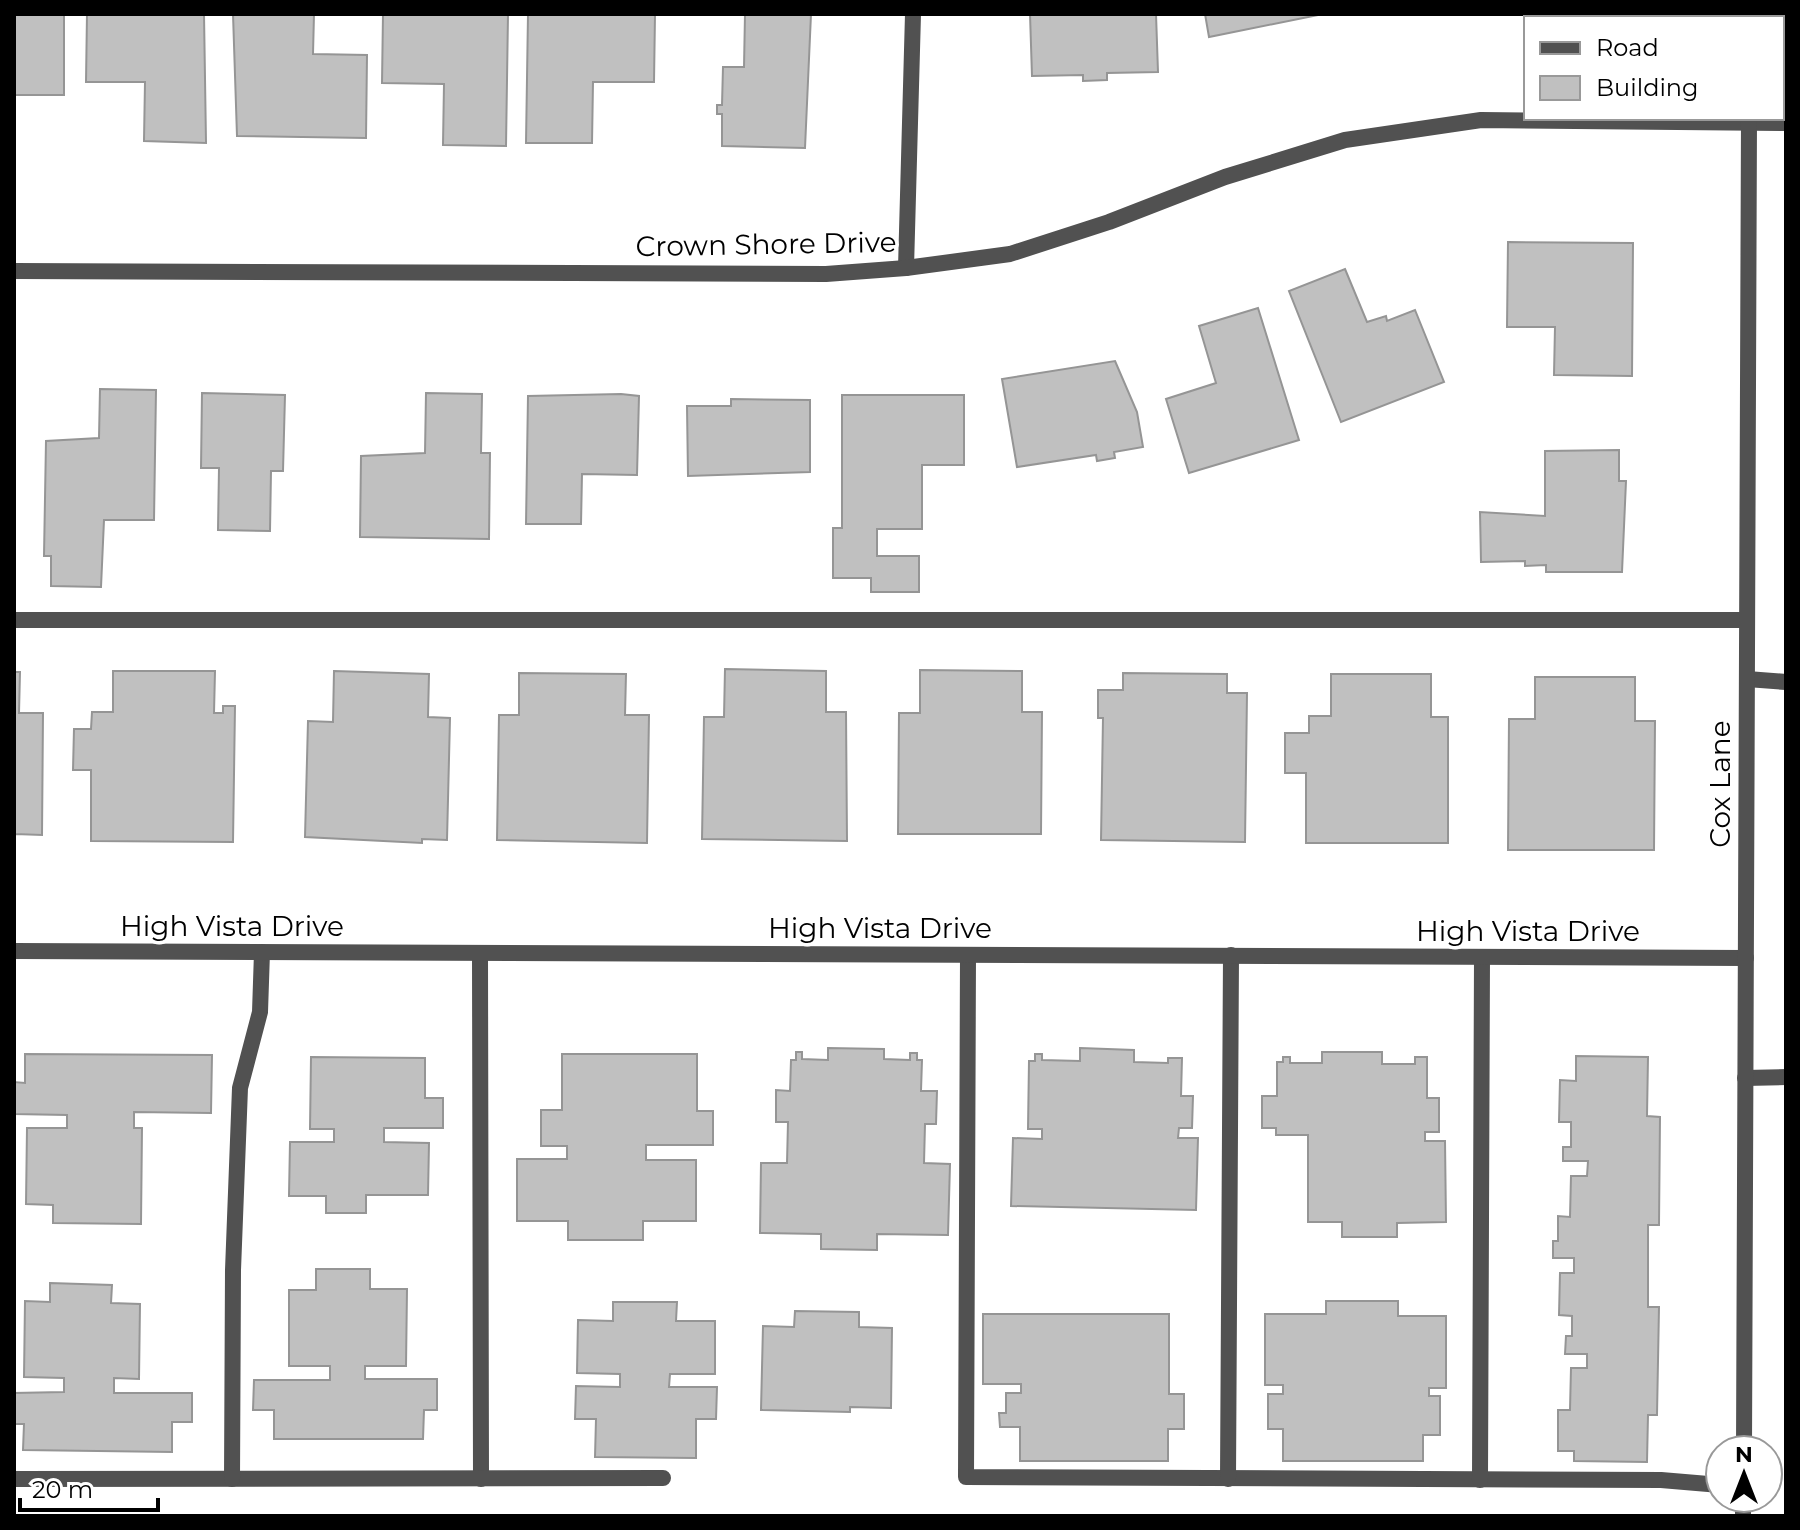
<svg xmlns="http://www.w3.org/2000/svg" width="1800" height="1530" viewBox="0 0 1800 1530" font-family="Montserrat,sans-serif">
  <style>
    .building { fill: #c0c0c0; stroke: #959595; stroke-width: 2 }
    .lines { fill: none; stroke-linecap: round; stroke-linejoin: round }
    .service { stroke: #515151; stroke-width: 16 }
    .minor { stroke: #515151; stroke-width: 16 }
    .tertiary { stroke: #515151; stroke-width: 16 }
    .labels { text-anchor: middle; stroke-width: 7; stroke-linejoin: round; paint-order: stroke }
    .street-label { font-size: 28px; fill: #000; stroke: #fff }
  </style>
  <rect width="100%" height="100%" fill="#fff"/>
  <!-- building -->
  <g class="building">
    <rect x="14" y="14" width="50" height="81"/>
    <path d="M 87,14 L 204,14 L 206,143 L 144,141 L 145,82 L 86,82 Z"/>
    <path d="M 233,14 L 314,14 L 313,54 L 367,55 L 366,138 L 237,136 Z"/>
    <path d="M 383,14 L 508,14 L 506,146 L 443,145 L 444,84 L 382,83 Z"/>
    <path d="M 528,14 L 655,14 L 654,82 L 593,82 L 592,143 L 526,143 Z"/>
    <path d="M 745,14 L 811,14 L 805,148 L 722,146 L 722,114 L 717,114 L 717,105 L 722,105 L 723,67 L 744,67 Z"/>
    <path d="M 1030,14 L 1156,14 L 1158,72 L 1107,73 L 1107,80 L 1083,81 L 1083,75 L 1032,76 Z"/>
    <path d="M 1205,14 L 1323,14 L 1209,37 Z"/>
    <path d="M 1508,242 L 1633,243 L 1632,376 L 1554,375 L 1555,327 L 1507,327 Z"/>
    <path d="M 1345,269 L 1367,322 L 1386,316 L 1387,321 L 1415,310 L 1444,382 L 1341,422 L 1289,291 Z"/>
    <path d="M 1258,308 L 1299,440 L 1189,473 L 1166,399 L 1216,383 L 1199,326 Z"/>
    <path d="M 1115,361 L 1137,412 L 1143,447 L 1114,452 L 1115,458 L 1097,461 L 1096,455 L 1017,467 L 1002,379 Z"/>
    <path d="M 100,389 L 156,390 L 154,520 L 104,520 L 101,587 L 51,586 L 51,556 L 44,556 L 46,441 L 99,438 Z"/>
    <path d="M 202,393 L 285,395 L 283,471 L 271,471 L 270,531 L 218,530 L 219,468 L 201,468 Z"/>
    <path d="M 426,393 L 482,394 L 481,453 L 490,453 L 489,539 L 360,537 L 361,456 L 425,453 Z"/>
    <path d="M 621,394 L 639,396 L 637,475 L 582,474 L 581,524 L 526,524 L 528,396 Z"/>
    <path d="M 842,395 L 964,395 L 964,465 L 922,465 L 922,529 L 877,529 L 877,556 L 919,556 L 919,592 L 871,592 L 871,578 L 833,578 L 833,528 L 842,528 Z"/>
    <path d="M 731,399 L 810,400 L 810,472 L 688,476 L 687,406 L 731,406 Z"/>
    <path d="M 1619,450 L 1619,481 L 1626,481 L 1622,572 L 1546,572 L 1546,565 L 1525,566 L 1525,561 L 1481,562 L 1480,512 L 1545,516 L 1545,451 Z"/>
    <path d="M 725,669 L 826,671 L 826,712 L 846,712 L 847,841 L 702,839 L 704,717 L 724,717 Z"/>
    <path d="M 920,670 L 1022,671 L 1022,712 L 1042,712 L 1041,834 L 898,834 L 899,713 L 920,713 Z"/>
    <path d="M 113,671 L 215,671 L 214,713 L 223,713 L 223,706 L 235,706 L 233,842 L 91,841 L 91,770 L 73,770 L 74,729 L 91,729 L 92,712 L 113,712 Z"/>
    <path d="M 334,671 L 429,674 L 428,717 L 450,718 L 447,840 L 422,839 L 422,843 L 305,837 L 308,721 L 333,722 Z"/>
    <path d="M 14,672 L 20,672 L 19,713 L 43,713 L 42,835 L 15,834 L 14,840 Z"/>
    <path d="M 519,673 L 626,674 L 625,715 L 649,715 L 647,843 L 497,840 L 499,715 L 519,715 Z"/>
    <path d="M 1123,673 L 1227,674 L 1227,693 L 1247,693 L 1245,842 L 1101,840 L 1103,718 L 1098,718 L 1098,690 L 1123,690 Z"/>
    <path d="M 1331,674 L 1431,674 L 1431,717 L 1448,717 L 1448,843 L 1306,843 L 1306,773 L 1285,773 L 1285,733 L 1309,733 L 1309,716 L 1331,716 Z"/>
    <path d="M 1535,677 L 1635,677 L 1635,721 L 1655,721 L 1654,850 L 1508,850 L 1509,719 L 1535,719 Z"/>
    <path d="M 828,1048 L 884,1049 L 884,1059 L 910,1060 L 910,1053 L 917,1053 L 917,1060 L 922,1060 L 921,1091 L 937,1091 L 936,1124 L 925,1124 L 924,1163 L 950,1164 L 948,1235 L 877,1234 L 877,1250 L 821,1249 L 821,1234 L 760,1233 L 761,1163 L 787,1163 L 788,1122 L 776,1122 L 776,1090 L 790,1091 L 791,1060 L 796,1060 L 796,1052 L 802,1052 L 802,1059 L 828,1060 Z"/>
    <path d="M 1080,1048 L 1134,1050 L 1134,1062 L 1168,1063 L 1168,1058 L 1182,1058 L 1181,1096 L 1193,1096 L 1192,1128 L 1179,1128 L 1178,1138 L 1198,1138 L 1196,1210 L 1011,1206 L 1013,1138 L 1042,1139 L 1042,1129 L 1028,1129 L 1029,1061 L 1035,1061 L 1035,1054 L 1042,1054 L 1042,1060 L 1080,1061 Z"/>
    <path d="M 1322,1052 L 1382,1052 L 1382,1064 L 1415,1064 L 1415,1057 L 1427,1057 L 1427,1098 L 1439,1098 L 1439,1132 L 1425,1132 L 1425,1141 L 1445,1141 L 1446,1222 L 1397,1223 L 1397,1237 L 1342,1237 L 1342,1222 L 1308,1222 L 1308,1135 L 1276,1135 L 1276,1128 L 1262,1128 L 1262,1096 L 1277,1096 L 1277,1062 L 1283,1062 L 1283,1057 L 1290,1057 L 1290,1063 L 1322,1063 Z"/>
    <path d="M 25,1054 L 212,1055 L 211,1113 L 134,1112 L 134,1128 L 142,1128 L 141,1224 L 53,1223 L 53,1205 L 26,1204 L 27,1128 L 67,1128 L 67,1115 L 14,1114 L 14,1082 L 25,1083 Z"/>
    <path d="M 562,1054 L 697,1054 L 697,1111 L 713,1111 L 713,1145 L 646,1145 L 646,1160 L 696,1160 L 696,1221 L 643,1221 L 643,1240 L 568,1240 L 568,1221 L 517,1221 L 517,1159 L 567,1159 L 567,1146 L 541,1146 L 541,1110 L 562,1110 Z"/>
    <path d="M 1576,1056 L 1648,1057 L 1647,1116 L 1660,1117 L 1659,1225 L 1648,1225 L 1648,1307 L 1659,1307 L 1657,1415 L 1648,1415 L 1647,1462 L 1574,1461 L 1574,1451 L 1558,1451 L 1558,1410 L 1570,1410 L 1571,1368 L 1587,1368 L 1587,1354 L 1565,1354 L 1566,1336 L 1572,1336 L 1572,1316 L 1559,1315 L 1560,1273 L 1574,1273 L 1574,1258 L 1553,1258 L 1553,1241 L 1558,1241 L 1558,1216 L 1570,1217 L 1571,1176 L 1587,1176 L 1588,1161 L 1563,1161 L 1563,1147 L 1571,1147 L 1571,1122 L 1559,1122 L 1560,1080 L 1576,1081 Z"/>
    <path d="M 311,1057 L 425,1058 L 425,1098 L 443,1098 L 443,1128 L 384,1128 L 384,1142 L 429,1143 L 428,1195 L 366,1195 L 366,1213 L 326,1213 L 326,1196 L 289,1196 L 290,1142 L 334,1142 L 334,1129 L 310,1129 Z"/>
    <path d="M 316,1269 L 370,1269 L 370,1289 L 407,1289 L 406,1366 L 365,1366 L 365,1379 L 437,1379 L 437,1410 L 424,1410 L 423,1439 L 274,1439 L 274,1410 L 253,1410 L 254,1380 L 330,1380 L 330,1366 L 289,1366 L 289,1290 L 316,1290 Z"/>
    <path d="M 50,1283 L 112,1285 L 111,1303 L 140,1304 L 139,1379 L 114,1378 L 114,1393 L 192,1393 L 192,1422 L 172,1422 L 172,1452 L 23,1450 L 24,1424 L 14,1424 L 14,1393 L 64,1392 L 64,1378 L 24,1377 L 25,1301 L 50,1302 Z"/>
    <path d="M 1326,1301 L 1398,1301 L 1398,1316 L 1446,1316 L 1446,1388 L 1429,1388 L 1429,1396 L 1440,1396 L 1440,1435 L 1423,1435 L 1423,1461 L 1283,1461 L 1283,1429 L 1268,1429 L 1268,1394 L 1283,1394 L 1283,1385 L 1265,1385 L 1265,1314 L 1326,1314 Z"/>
    <path d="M 613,1302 L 677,1302 L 676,1321 L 715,1321 L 715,1374 L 670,1374 L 669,1387 L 717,1387 L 716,1419 L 696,1419 L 696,1458 L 595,1457 L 596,1419 L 575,1419 L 576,1386 L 620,1387 L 620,1374 L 577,1373 L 578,1320 L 613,1321 Z"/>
    <path d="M 795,1311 L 859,1312 L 859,1327 L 892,1328 L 891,1408 L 850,1407 L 850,1412 L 761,1410 L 763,1326 L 794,1327 Z"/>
    <path d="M 983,1314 L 1169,1314 L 1169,1394 L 1184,1394 L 1184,1429 L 1168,1429 L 1168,1461 L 1020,1461 L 1020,1427 L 1000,1427 L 999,1413 L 1006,1413 L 1006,1393 L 1021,1393 L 1021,1384 L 983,1384 Z"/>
  </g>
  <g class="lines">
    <!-- service -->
    <g class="service">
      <path d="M 14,620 L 1747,620"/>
      <path d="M 1747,679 L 1786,682"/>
      <path d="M 480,953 L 481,1479"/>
      <path d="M 968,955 L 966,1477 L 1661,1480 L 1720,1485"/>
      <path d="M 1745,1078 L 1786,1077"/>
      <path d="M 14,1479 L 663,1478"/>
      <path d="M 232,1479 L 233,1270 L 240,1088 L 260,1012 L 262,952"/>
      <path d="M 1228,1479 L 1231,955"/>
      <path d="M 1480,1480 L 1482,957"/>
    </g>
    <!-- minor -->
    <g class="minor">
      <path d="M 906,268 L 913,14"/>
      <path d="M 14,271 L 826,274 L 906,268 L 1010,254 L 1109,222 L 1225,177 L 1345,140 L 1481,120 L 1786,123"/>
      <path d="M 14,951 L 1746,958"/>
    </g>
    <!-- tertiary -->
    <g class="tertiary">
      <path d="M 1750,18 L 1750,14"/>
      <path d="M 1744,1450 L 1749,118"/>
      <path d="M 1743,1498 L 1743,1516"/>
    </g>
  </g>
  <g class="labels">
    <!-- street labels -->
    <g class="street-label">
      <text transform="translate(766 244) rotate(-1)" y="10">Crown Shore Drive</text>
      <text transform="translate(1720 784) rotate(-90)" y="10">Cox Lane</text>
      <text x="232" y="936">High Vista Drive</text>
      <text x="880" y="938">High Vista Drive</text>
      <text x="1528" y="941">High Vista Drive</text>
    </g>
  </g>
  <!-- border -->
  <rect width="1800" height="1530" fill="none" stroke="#000000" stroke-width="32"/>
  <!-- legend -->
  <rect x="1524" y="16" width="260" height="104" fill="#ffffff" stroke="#999999" stroke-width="2"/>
  <rect x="1540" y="42" width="40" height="12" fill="#515151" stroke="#999999" stroke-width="2"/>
  <text x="1596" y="56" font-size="24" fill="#000000">Road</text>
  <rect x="1540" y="76" width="40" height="24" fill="#c0c0c0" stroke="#999999" stroke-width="2"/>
  <text x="1596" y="96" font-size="24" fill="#000000">Building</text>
  <!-- north arrow -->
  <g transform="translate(1744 1474)"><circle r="38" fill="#ffffff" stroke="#999999" stroke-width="2"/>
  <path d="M0-6L14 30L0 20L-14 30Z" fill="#000000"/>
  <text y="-12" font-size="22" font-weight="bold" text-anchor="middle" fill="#000000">N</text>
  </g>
  <!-- scale -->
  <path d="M20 1498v12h138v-12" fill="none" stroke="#000000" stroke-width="4"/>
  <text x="32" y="1498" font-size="24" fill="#000000" stroke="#ffffff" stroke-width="6" paint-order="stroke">20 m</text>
</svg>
